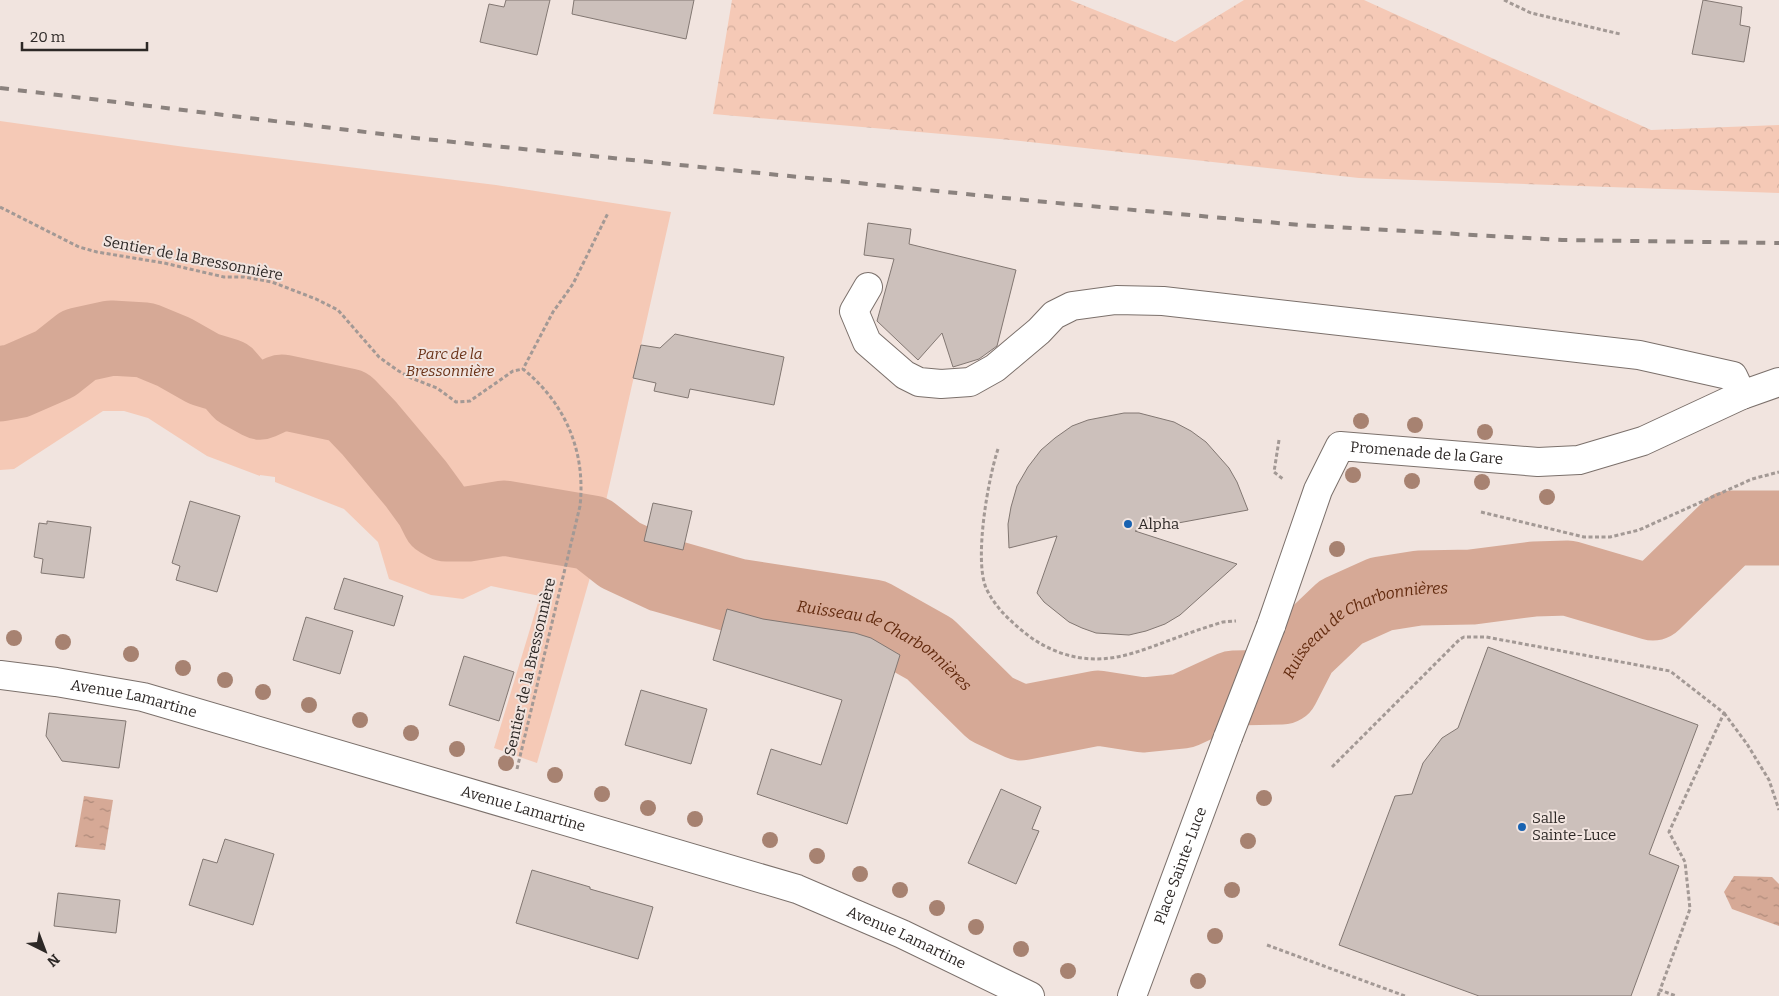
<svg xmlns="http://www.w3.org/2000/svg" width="1779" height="996" viewBox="0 0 1779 996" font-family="Bitter,serif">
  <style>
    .green { fill: #f5c9b6 }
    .forest { fill: url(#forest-crowns) }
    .water { fill: url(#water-ripples) }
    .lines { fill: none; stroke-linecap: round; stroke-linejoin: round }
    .river { stroke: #d6a996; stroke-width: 75 }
    .building { fill: #ccc0bb; stroke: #827772 }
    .minor-casing { stroke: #7b706b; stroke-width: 30 }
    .path { stroke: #a39995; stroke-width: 3; stroke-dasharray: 4 2.5; stroke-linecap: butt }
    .minor { stroke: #fff; stroke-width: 28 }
    .rail { stroke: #8b827e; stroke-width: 4; stroke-dasharray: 9 9; stroke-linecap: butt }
    .minor-bridge-casing { stroke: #7b706b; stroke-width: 30; stroke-linecap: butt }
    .minor-bridge { stroke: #fff; stroke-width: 28 }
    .tree { fill: #a78271 }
    .poi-dot { fill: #1862b1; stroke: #f1e4df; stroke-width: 2 }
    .labels { text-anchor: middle; stroke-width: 4; stroke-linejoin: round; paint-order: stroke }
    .street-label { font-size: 15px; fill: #2d2826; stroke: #f1e4df }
    .park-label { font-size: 15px; font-style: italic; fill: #6a3217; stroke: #f1e4df }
    .poi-label { font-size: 15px; fill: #2d2826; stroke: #f1e4df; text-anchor: start }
    .water-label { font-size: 16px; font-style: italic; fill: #632b0f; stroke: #f1e4df }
  </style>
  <defs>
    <pattern id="forest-crowns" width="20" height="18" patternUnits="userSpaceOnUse" patternTransform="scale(1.25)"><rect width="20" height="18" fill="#f5c9b6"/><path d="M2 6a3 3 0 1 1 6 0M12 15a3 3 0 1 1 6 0" fill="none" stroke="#d2ad9c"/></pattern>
    <pattern id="water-ripples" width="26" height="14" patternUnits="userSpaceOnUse" patternTransform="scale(1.25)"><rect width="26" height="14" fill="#d6a996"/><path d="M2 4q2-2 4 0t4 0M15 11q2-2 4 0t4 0" fill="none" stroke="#ae8a7a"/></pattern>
  </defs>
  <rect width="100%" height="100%" fill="#f1e4df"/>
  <!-- green -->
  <path class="green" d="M 0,121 L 185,147 L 496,185 L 671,212 L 596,545 L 599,546 L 537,763 L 494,748 L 540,596 L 491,586 L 463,599 L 431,595 L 389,579 L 378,542 L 344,509 L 275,482 L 275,477 L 260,475 L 260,476 L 207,456 L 148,418 L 124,411 L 103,411 L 14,469 L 0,470 Z"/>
  <!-- forest -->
  <path class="forest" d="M 732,0 L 1070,0 L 1175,42 L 1244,0 L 1364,0 L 1651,130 L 1779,125 L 1779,193 L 1359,178 L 1011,140 L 713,114 Z"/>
  <!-- water -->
  <g class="water">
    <path d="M 84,796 L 113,800 L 105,850 L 75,847 Z"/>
    <path d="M 1734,876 L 1772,877 L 1779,884 L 1779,926 L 1732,909 L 1724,892 Z"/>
  </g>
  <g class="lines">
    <!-- river -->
    <path class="river" id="s1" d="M 0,384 L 16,381 L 55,364 L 79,345 L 111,338 L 145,340 L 174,352 L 204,369 L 227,376 L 240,391 L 260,402 L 282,392 L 348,406 L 369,428 L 416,484 L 432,506 L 439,520 L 446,524 L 468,524 L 504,518 L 592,533 L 620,555 L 663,575 L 737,596 L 873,617 L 930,649 L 991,709 L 1021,723 L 1098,708 L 1143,715 L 1183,711 L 1233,688 L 1282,687 L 1301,650 L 1341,612 L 1381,594 L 1419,588 L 1472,587 L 1534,579 L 1568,578 L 1653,603 L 1730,528 L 1779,528"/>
  </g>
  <!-- building -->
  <g class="building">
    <path d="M 506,0 L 550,0 L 537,55 L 480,42 L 489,4 L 504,7 Z"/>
    <path d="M 574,0 L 694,0 L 686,39 L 572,14 Z"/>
    <path d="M 1703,0 L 1742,7 L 1740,25 L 1750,27 L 1744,62 L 1692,54 Z"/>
    <path d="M 868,223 L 911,229 L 909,244 L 1016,270 L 997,346 L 979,359 L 953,367 L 942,333 L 918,360 L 877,321 L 894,259 L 864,255 Z"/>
    <path d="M 675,334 L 784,357 L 774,405 L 690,389 L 688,398 L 654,391 L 656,383 L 633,378 L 641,345 L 660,348 Z"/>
    <path d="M 1124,413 L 1139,413 L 1174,422 L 1191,431 L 1206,442 L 1229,468 L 1237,482 L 1248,510 L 1135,531 L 1237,564 L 1180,615 L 1165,624 L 1146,631 L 1129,635 L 1096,633 L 1082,628 L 1069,622 L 1044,602 L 1037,593 L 1057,536 L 1009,548 L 1008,524 L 1011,507 L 1017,486 L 1028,467 L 1041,450 L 1055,438 L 1072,426 L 1088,420 Z"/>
    <path d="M 190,501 L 240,516 L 217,592 L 176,580 L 180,566 L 172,563 Z"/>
    <path d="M 653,503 L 692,511 L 683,550 L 644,541 Z"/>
    <path d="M 47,521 L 91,527 L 84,578 L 41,573 L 43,559 L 34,557 L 39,523 L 47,524 Z"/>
    <path d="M 344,578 L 403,596 L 394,626 L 334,609 Z"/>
    <path d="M 727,609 L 763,619 L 855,633 L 871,638 L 900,655 L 847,824 L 757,794 L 771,749 L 821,765 L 842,700 L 713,660 Z"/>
    <path d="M 306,617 L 353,631 L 340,674 L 293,660 Z"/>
    <path d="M 1488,647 L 1698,725 L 1649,854 L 1679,866 L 1631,996 L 1479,996 L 1339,945 L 1395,796 L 1412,794 L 1423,763 L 1442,738 L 1458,728 Z"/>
    <path d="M 464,656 L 514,672 L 499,721 L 449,705 Z"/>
    <path d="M 641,690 L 707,709 L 691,764 L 625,745 Z"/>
    <path d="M 49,713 L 126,721 L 119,768 L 62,761 L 46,736 Z"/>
    <path d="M 1001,789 L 1041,807 L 1032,829 L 1039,831 L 1016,884 L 968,863 Z"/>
    <path d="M 225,839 L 274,854 L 253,925 L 189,905 L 203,859 L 217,863 Z"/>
    <path d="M 532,870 L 590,887 L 590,889 L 653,907 L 638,959 L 516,923 Z"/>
    <path d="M 58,893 L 120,900 L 116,933 L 54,926 Z"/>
  </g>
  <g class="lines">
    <!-- minor casing -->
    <g class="minor-casing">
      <g id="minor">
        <path d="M 868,287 L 854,311 L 867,342 L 905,375 L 919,382 L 941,384 L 970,382 L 995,368 L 1039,331 L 1054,315 L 1072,306 L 1116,300 L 1163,301 L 1639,355 L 1733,376 L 1742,395"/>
        <path id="s2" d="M 1271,626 L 1318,490 L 1340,446 L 1538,462 L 1579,460 L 1643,441 L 1742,395 L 1779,382"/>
        <path id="s3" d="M 0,675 L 56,682 L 143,697 L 797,889 L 902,934 L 1030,996"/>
        <path id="s4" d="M 1132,996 L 1228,737"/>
      </g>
    </g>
    <!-- path -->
    <g class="path">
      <path d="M 1504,0 L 1531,13 L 1620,34"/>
      <path d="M 0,207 L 79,247 L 97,252 L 164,263 L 224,277 L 244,277 L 272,282 L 316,299 L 338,310 L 379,357 L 397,370 L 411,378 L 437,388 L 456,402 L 470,401 L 513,371 L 523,369"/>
      <path d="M 1279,440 L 1274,472 L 1283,479"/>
      <path d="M 998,449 C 988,479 974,559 986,588 C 995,607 1009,620 1025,633 C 1045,649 1070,659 1096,659 C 1123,659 1148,648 1173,639 C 1189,633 1206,627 1223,622 L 1236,621"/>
      <path d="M 1481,512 L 1584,537 L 1610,537 L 1639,530 L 1752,479 L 1779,472"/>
      <path d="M 1724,713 L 1747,744 L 1769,780 L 1779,810"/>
      <path d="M 1332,767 L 1460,639 L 1464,637 L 1486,637 L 1670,671 L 1724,713 L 1669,832 L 1685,862 L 1690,909 L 1660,990 L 1676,996"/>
      <path d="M 517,769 L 580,506 C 586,451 565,403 523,369 L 553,312 L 573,284 L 608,213"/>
      <path d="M 1267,945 L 1405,996"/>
      <path d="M 1658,996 L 1660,990"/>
    </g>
    <!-- minor -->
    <use href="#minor" class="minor"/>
    <!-- rail -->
    <path class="rail" d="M 0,88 L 415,138 L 1035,201 L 1300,225 L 1562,240 L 1779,243"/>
    <!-- minor-bridge casing -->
    <g class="minor-bridge-casing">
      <path id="minor-bridge" d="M 1228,737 L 1271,626"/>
    </g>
    <!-- minor-bridge -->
    <use href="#minor-bridge" class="minor-bridge"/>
  </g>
  <!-- trees -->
  <g class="tree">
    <circle cx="1361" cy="421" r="8"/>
    <circle cx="1415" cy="425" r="8"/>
    <circle cx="1485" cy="432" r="8"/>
    <circle cx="1353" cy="475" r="8"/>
    <circle cx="1412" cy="481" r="8"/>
    <circle cx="1482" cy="482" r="8"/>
    <circle cx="1547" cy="497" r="8"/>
    <circle cx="1337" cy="549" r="8"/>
    <circle cx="14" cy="638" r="8"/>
    <circle cx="63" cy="642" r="8"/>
    <circle cx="131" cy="654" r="8"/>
    <circle cx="183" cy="668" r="8"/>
    <circle cx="225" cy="680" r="8"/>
    <circle cx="263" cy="692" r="8"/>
    <circle cx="309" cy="705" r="8"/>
    <circle cx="360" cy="720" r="8"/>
    <circle cx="411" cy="733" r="8"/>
    <circle cx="457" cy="749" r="8"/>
    <circle cx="506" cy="763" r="8"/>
    <circle cx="555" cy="775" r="8"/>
    <circle cx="602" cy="794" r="8"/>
    <circle cx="1264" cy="798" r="8"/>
    <circle cx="648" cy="808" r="8"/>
    <circle cx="695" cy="819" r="8"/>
    <circle cx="770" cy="840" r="8"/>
    <circle cx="1248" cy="841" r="8"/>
    <circle cx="817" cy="856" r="8"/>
    <circle cx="860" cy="874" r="8"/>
    <circle cx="900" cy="890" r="8"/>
    <circle cx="1232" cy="890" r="8"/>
    <circle cx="937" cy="908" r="8"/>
    <circle cx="976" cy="927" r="8"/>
    <circle cx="1215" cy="936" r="8"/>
    <circle cx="1021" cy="949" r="8"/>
    <circle cx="1068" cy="971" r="8"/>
    <circle cx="1198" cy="981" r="8"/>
  </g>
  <!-- markers -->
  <g class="poi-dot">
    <circle cx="1128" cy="524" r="5"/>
    <circle cx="1522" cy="827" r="5"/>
  </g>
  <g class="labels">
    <!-- street labels -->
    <g class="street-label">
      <text transform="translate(193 258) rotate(11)" y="5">Sentier de la Bressonnière</text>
      <text dy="5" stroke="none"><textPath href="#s2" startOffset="280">Promenade de la Gare</textPath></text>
      <text transform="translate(530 667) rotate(-77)" y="5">Sentier de la Bressonnière</text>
      <text dy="5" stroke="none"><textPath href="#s3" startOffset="136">Avenue Lamartine</textPath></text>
      <text dy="5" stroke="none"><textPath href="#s3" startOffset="541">Avenue Lamartine</textPath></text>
      <text dy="5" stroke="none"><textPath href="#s4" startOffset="139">Place Sainte-Luce</textPath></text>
      <text dy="5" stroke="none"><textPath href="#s3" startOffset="946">Avenue Lamartine</textPath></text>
    </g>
    <!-- park labels -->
    <g class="park-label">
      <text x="450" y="359">Parc de la<tspan x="450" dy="17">Bressonnière</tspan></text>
    </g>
    <!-- poi labels -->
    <g class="poi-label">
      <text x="1138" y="529">Alpha</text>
      <text x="1532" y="823">Salle<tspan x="1532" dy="17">Sainte-Luce</tspan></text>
    </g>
    <!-- water labels -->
    <g class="water-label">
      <text dy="6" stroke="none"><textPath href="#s1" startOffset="1542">Ruisseau de Charbonnières</textPath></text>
      <text dy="6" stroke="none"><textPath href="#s1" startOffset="1002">Ruisseau de Charbonnières</textPath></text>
    </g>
  </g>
  <!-- north arrow -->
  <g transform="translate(45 951) rotate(138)" stroke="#f1e4df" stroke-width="4" paint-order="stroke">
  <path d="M0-4L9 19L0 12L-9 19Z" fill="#2d2826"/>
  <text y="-8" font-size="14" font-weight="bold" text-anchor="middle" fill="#2d2826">N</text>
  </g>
  <!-- scale -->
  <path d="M22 42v8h125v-8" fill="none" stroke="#2d2826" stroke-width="2.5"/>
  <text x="30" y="42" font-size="15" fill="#2d2826" stroke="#f1e4df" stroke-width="4" paint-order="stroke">20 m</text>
</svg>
